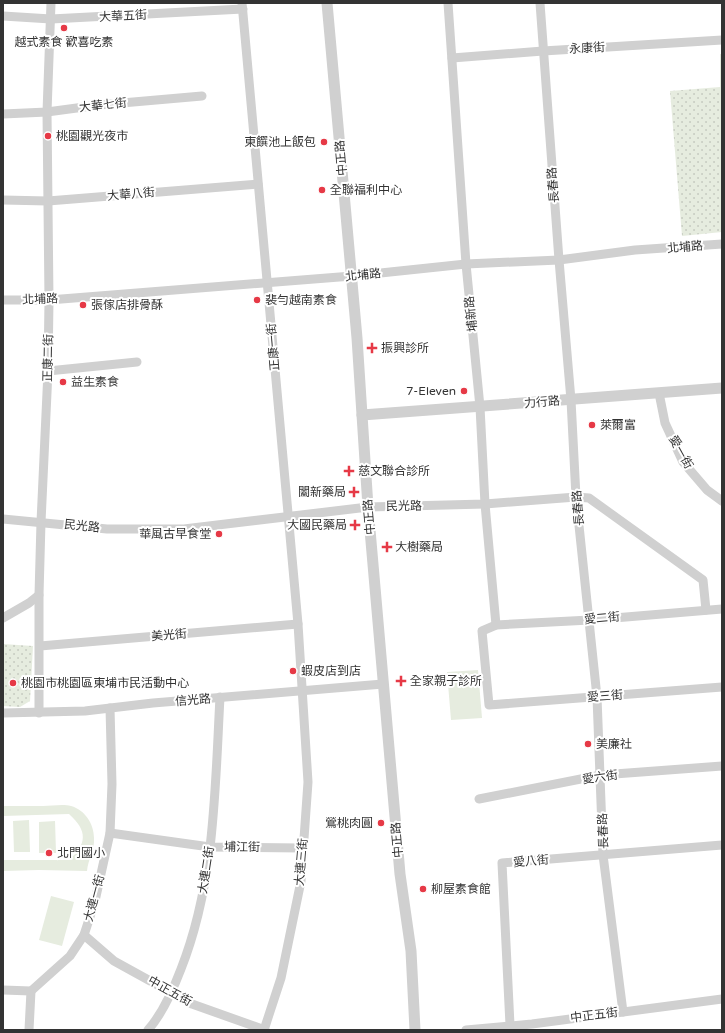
<svg xmlns="http://www.w3.org/2000/svg" width="725" height="1033" viewBox="0 0 725 1033" font-family="'Varela Round','Noto Sans TC',sans-serif">
  <style>
    .park { fill: url(#park-dots) }
    .pitch { fill: #e6ecdf }
    .lines { fill: none; stroke-linecap: round; stroke-linejoin: round }
    .minor { stroke: #d0d0d0; stroke-width: 9 }
    .tertiary { stroke: #d0d0d0; stroke-width: 11 }
    .poi-dot { fill: #e63946; stroke: #fff; stroke-width: 1.5 }
    .labels { text-anchor: middle; stroke-width: 4; stroke-linejoin: round; paint-order: stroke }
    .street-label { font-size: 12px; fill: #333; stroke: #fff }
    .poi-label { font-size: 12px; fill: #333; stroke: #fff; text-anchor: start }
  </style>
  <defs>
    <pattern id="park-dots" width="8" height="8" patternUnits="userSpaceOnUse"><rect width="8" height="8" fill="#e6ecdf"/><path d="M2 2h.1M6 6h.1" fill="none" stroke="#c6cbc0" stroke-width="1.8" stroke-linecap="round"/></pattern>
  </defs>
  <rect width="100%" height="100%" fill="#fff"/>
  <!-- park -->
  <g class="park">
    <path d="M 720,54 L 722,54 L 722,232 L 682,236 L 670,91 L 720,87 Z"/>
    <path d="M 3,644 L 33,646 L 30,701 L 20,707 L 3,706 Z"/>
  </g>
  <!-- pitch -->
  <g class="pitch">
    <path d="M 478,670 L 482,718 L 451,720 L 447,672 Z"/>
    <path d="M 3,806 C 16,806 30,806 43,806 C 52,806 63,804 71,806 C 85,810 94,824 94,838 C 95,850 88,859 87,871 L 39,870 L 3,871 L 3,860 L 69,860 C 87,844 88,831 69,814 L 3,816 Z"/>
    <path d="M 29,820 L 30,852 L 14,852 L 13,821 Z"/>
    <path d="M 55,821 L 56,853 L 39,853 L 39,822 Z"/>
    <path d="M 51,896 L 74,902 L 62,946 L 39,940 Z"/>
  </g>
  <g class="lines">
    <!-- minor -->
    <g class="minor">
      <path d="M 242,3 L 298,624 L 308,782 L 301,881 L 281,978 L 264,1030"/>
      <path d="M 448,3 L 466,264 L 480,407 L 485,504 L 496,625"/>
      <path d="M 540,3 L 559,260 L 571,400 L 576,497 L 597,697 L 603,855 L 623,1012"/>
      <path d="M 3,16 L 51,19 L 243,9"/>
      <path d="M 452,58 L 543,51 L 722,40"/>
      <path d="M 3,114 L 47,112 L 99,105 L 202,96"/>
      <path d="M 3,200 L 48,201 L 258,184"/>
      <path d="M 3,300 L 49,300 L 352,276 L 466,264 L 559,260 L 635,250 L 722,244"/>
      <path d="M 48,371 L 137,362"/>
      <path d="M 659,393 L 665,423 L 683,462 L 707,490 L 722,501"/>
      <path d="M 3,519 L 107,529 L 184,529 L 368,507 L 485,504 L 576,497 L 589,498 L 703,580 L 706,610"/>
      <path d="M 722,609 L 590,620 L 496,625 L 482,631 L 489,705 L 722,687"/>
      <path d="M 3,618 L 29,603 L 39,595"/>
      <path d="M 40,646 L 298,624"/>
      <path d="M 3,713 L 85,711 L 153,703 L 383,684"/>
      <path d="M 39,713 L 39,595 L 41,522 L 48,371 L 49,300 L 47,112 L 51,3"/>
      <path d="M 479,799 L 601,775 L 722,766"/>
      <path d="M 110,833 L 210,847 L 303,848"/>
      <path d="M 84,935 L 114,961 L 192,1004 L 265,1030"/>
      <path d="M 3,990 L 31,991 L 70,956 L 84,935 L 95,901 L 110,833 L 112,784 L 110,708"/>
      <path d="M 510,1025 L 502,863 L 722,845"/>
      <path d="M 29,1030 L 31,991"/>
      <path d="M 148,1030 C 163,1013 173,990 181,969 C 215,883 215,789 220,697"/>
      <path d="M 466,1030 L 532,1024 L 722,999"/>
    </g>
    <!-- tertiary -->
    <g class="tertiary">
      <path d="M 327,3 L 357,338 L 368,507 L 400,874 L 411,951 L 415,1030"/>
      <path d="M 362,415 L 722,388"/>
    </g>
  </g>
  <!-- markers -->
  <g class="poi-dot">
    <circle cx="64" cy="28" r="4"/>
    <circle cx="48" cy="136" r="4"/>
    <circle cx="324" cy="142" r="4"/>
    <circle cx="322" cy="190" r="4"/>
    <circle cx="257" cy="300" r="4"/>
    <circle cx="83" cy="305" r="4"/>
    <path d="M370 342h4v4h4v4h-4v4h-4v-4h-4v-4h4z"/>
    <circle cx="63" cy="382" r="4"/>
    <circle cx="464" cy="391" r="4"/>
    <circle cx="592" cy="425" r="4"/>
    <path d="M347 465h4v4h4v4h-4v4h-4v-4h-4v-4h4z"/>
    <path d="M352 486h4v4h4v4h-4v4h-4v-4h-4v-4h4z"/>
    <path d="M353 519h4v4h4v4h-4v4h-4v-4h-4v-4h4z"/>
    <circle cx="219" cy="534" r="4"/>
    <path d="M385 541h4v4h4v4h-4v4h-4v-4h-4v-4h4z"/>
    <circle cx="293" cy="671" r="4"/>
    <path d="M399 675h4v4h4v4h-4v4h-4v-4h-4v-4h4z"/>
    <circle cx="13" cy="683" r="4"/>
    <circle cx="588" cy="744" r="4"/>
    <circle cx="381" cy="823" r="4"/>
    <circle cx="49" cy="853" r="4"/>
    <circle cx="423" cy="889" r="4"/>
  </g>
  <g class="labels">
    <!-- street labels -->
    <g class="street-label">
      <text transform="translate(123 16) rotate(-3)" y="4">大華五街</text>
      <text transform="translate(587 48) rotate(-3)" y="4">永康街</text>
      <text transform="translate(103 105) rotate(-6)" y="4">大華七街</text>
      <text transform="translate(341 158) rotate(-95)" y="4">中正路</text>
      <text transform="translate(553 185) rotate(-95)" y="4">長春路</text>
      <text transform="translate(131 194) rotate(-5)" y="4">大華八街</text>
      <text transform="translate(685 247) rotate(-5)" y="4">北埔路</text>
      <text transform="translate(363 275) rotate(-6)" y="4">北埔路</text>
      <text transform="translate(40 299) rotate(-2)" y="4">北埔路</text>
      <text transform="translate(471 314) rotate(-96)" y="4">埔新路</text>
      <text transform="translate(273 347) rotate(-95)" y="4">正康一街</text>
      <text transform="translate(48 358) rotate(-89)" y="4">正康二街</text>
      <text transform="translate(542 402) rotate(-5)" y="4">力行路</text>
      <text transform="translate(681 452) rotate(61)" y="4">愛一街</text>
      <text transform="translate(404 506) rotate(-1)" y="4">民光路</text>
      <text transform="translate(578 508) rotate(-95)" y="4">長春路</text>
      <text transform="translate(369 517) rotate(-95)" y="4">中正路</text>
      <text transform="translate(82 526) rotate(6)" y="4">民光路</text>
      <text transform="translate(602 618) rotate(-5)" y="4">愛二街</text>
      <text transform="translate(169 635) rotate(-5)" y="4">美光街</text>
      <text transform="translate(605 696) rotate(-4)" y="4">愛三街</text>
      <text transform="translate(193 700) rotate(-5)" y="4">信光路</text>
      <text transform="translate(600 777) rotate(-8)" y="4">愛六街</text>
      <text transform="translate(603 831) rotate(-92)" y="4">長春路</text>
      <text transform="translate(397 840) rotate(-95)" y="4">中正路</text>
      <text transform="translate(242 847) rotate(1)" y="4">埔江街</text>
      <text transform="translate(531 861) rotate(-5)" y="4">愛八街</text>
      <text transform="translate(301 862) rotate(-85)" y="4">大連三街</text>
      <text transform="translate(206 870) rotate(-81)" y="4">大連二街</text>
      <text transform="translate(94 898) rotate(-75)" y="4">大連一街</text>
      <text transform="translate(170 991) rotate(29)" y="4">中正五街</text>
      <text transform="translate(594 1015) rotate(-7)" y="4">中正五街</text>
    </g>
    <!-- poi labels -->
    <g class="poi-label">
      <text x="64" y="46" text-anchor="middle">越式素食 歡喜吃素</text>
      <text x="56" y="140">桃園觀光夜市</text>
      <text x="316" y="146" text-anchor="end">東饌池上飯包</text>
      <text x="330" y="194">全聯福利中心</text>
      <text x="265" y="304">裴勻越南素食</text>
      <text x="91" y="309">張傢店排骨酥</text>
      <text x="381" y="352">振興診所</text>
      <text x="71" y="386">益生素食</text>
      <text x="456" y="395" text-anchor="end">7-Eleven</text>
      <text x="600" y="429">萊爾富</text>
      <text x="358" y="475">慈文聯合診所</text>
      <text x="346" y="496" text-anchor="end">闔新藥局</text>
      <text x="347" y="529" text-anchor="end">大國民藥局</text>
      <text x="211" y="538" text-anchor="end">華風古早食堂</text>
      <text x="395" y="551">大樹藥局</text>
      <text x="301" y="675">蝦皮店到店</text>
      <text x="410" y="685">全家親子診所</text>
      <text x="21" y="687">桃園市桃園區東埔市民活動中心</text>
      <text x="596" y="748">美廉社</text>
      <text x="373" y="827" text-anchor="end">鶯桃肉圓</text>
      <text x="57" y="857">北門國小</text>
      <text x="431" y="893">柳屋素食館</text>
    </g>
  </g>
  <!-- border -->
  <rect width="725" height="1033" fill="none" stroke="#333333" stroke-width="8"/>
</svg>
